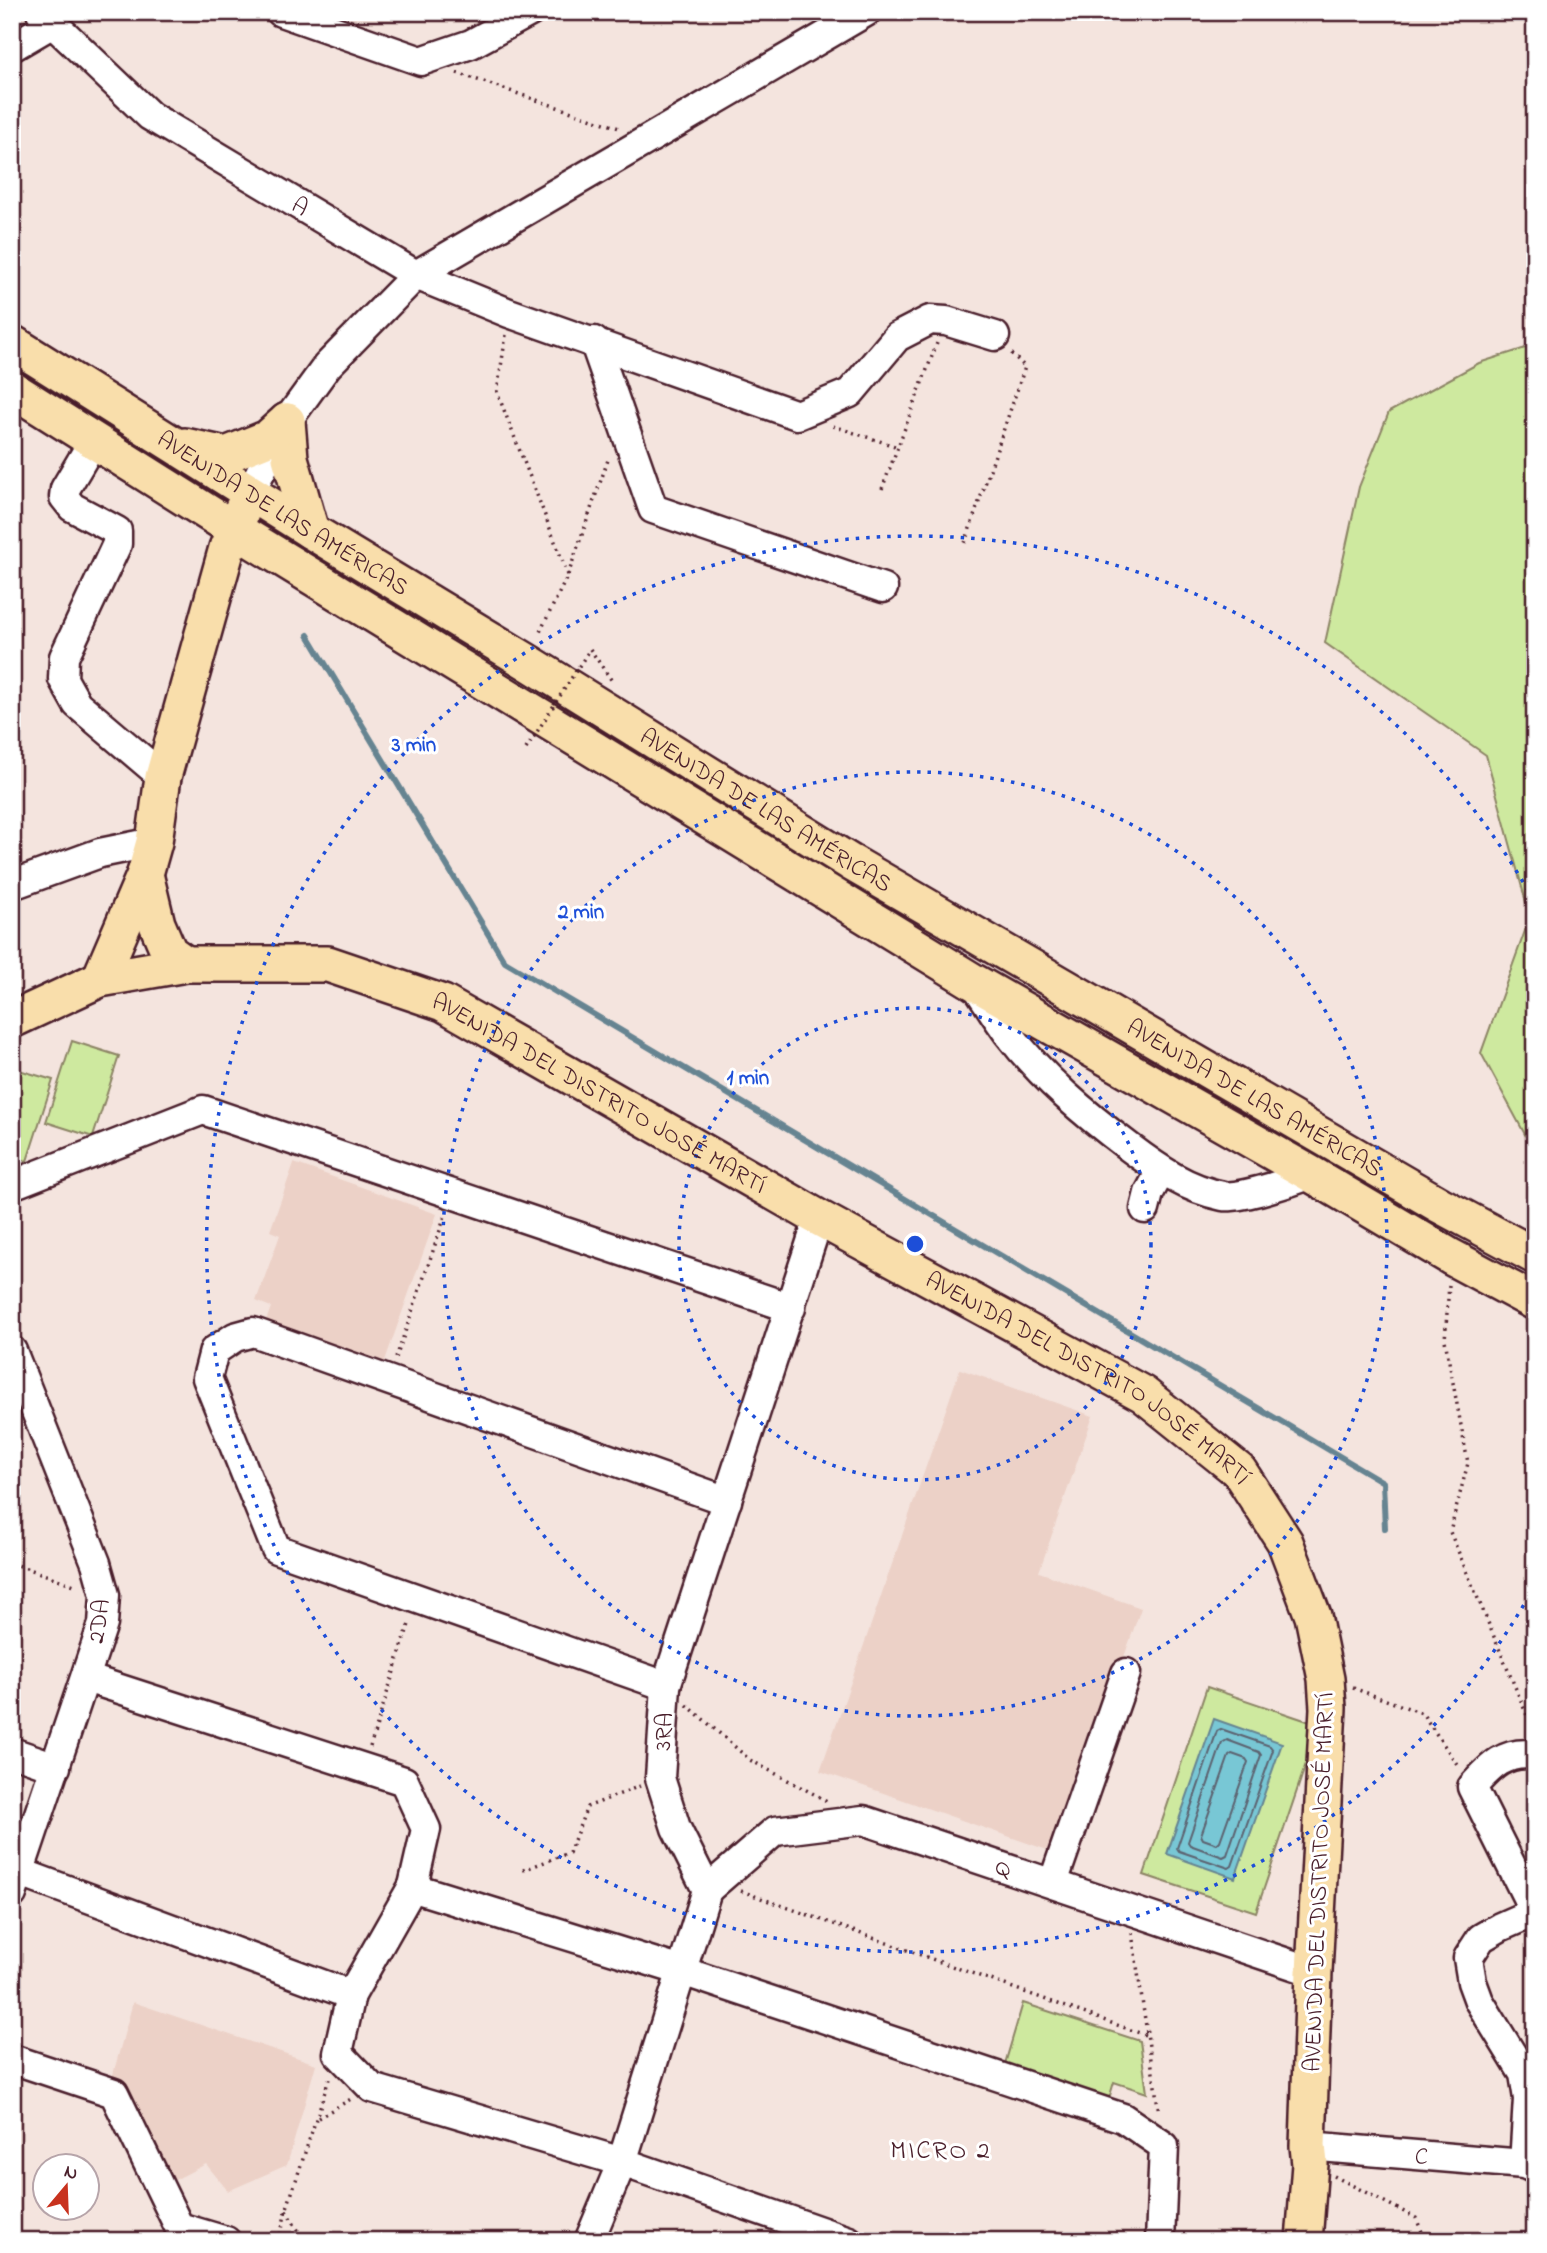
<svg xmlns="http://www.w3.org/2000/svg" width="1547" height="2253" viewBox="0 0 1547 2253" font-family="'Indie Flower',sans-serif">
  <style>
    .built { fill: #ecd1c7 }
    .green { fill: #cee99f; stroke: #8c8465; stroke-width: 2 }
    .water { fill: #78c7d5; stroke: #668491; stroke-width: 2 }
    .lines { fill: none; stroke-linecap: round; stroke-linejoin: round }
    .shore { stroke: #5c626f; stroke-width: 2 }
    .stream { stroke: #668491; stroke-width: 6 }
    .minor-casing { stroke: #4a1f2b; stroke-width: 33 }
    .major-casing { stroke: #4a1f2b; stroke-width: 40 }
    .path { stroke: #4a1f2b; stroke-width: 3.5; stroke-dasharray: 2 5; stroke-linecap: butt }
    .minor { stroke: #fff; stroke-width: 28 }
    .major { stroke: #f9deab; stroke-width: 35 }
    .path-bridge { stroke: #4a1f2b; stroke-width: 3.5; stroke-dasharray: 2 5; stroke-linecap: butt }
    .ring { fill: none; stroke: #1d4ed8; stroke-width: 3.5; stroke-dasharray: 3.5 7 }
    .labels { text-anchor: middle; stroke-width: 6; stroke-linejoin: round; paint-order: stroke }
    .street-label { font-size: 24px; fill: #4a1f2b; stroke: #fff }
    .neighbourhood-label { font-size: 26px; letter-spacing: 2px; fill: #4a1f2b; stroke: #fff }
    .centre { fill: #1d4ed8; stroke: #fff; stroke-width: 3.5 }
    .ring-label { font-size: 21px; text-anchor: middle; font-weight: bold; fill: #1d4ed8; stroke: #fff; stroke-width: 6; stroke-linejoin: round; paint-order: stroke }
  </style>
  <rect width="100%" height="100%" fill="#f4e4de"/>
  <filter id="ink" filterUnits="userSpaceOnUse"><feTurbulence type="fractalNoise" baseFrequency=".0143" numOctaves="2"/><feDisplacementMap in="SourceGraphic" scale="14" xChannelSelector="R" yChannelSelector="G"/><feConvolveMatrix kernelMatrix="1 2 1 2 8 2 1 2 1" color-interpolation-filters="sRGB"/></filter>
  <g filter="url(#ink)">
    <!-- built -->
    <g class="built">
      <path d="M 294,1163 L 437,1214 L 383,1366 L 265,1324 L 271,1307 L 256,1301 L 280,1235 L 270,1231 Z"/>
      <path d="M 960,1369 L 1093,1416 L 1039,1572 L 1141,1608 L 1056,1853 L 820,1771 Z"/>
      <path d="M 133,2002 L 316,2064 L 287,2165 L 228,2191 L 206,2164 L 161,2187 L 109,2089 Z"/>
    </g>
    <!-- green -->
    <g class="green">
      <path d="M 1535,345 L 1535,1153 L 1481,1053 L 1530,917 L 1486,755 L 1325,643 L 1359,487 L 1389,412 L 1479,363 Z"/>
      <path d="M 72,1041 L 119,1056 L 93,1137 L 46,1122 Z"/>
      <path d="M 12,1068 L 53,1080 L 27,1161 L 12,1157 Z"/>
      <path d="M 1207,1687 L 1319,1725 L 1256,1912 L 1144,1875 Z"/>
      <path d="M 1023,2003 L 1140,2041 L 1147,2093 L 1114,2082 L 1106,2109 L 1002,2074 Z"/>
    </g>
    <!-- water -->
    <path class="water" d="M 1214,1719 L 1282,1743 L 1235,1878 L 1167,1854 Z"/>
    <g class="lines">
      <!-- shore -->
      <g class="shore">
        <path d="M 1221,1729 L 1270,1746 L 1273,1750 L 1232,1866 L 1229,1868 L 1179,1851 L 1177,1848 L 1217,1731 Z"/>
        <path d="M 1227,1740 L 1259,1752 L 1261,1755 L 1227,1855 L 1223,1857 L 1190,1845 L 1188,1842 L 1222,1743 Z"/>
        <path d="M 1232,1754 L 1246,1759 L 1248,1762 L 1220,1841 L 1217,1844 L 1203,1839 L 1201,1835 L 1229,1756 Z"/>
      </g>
      <!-- stream -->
      <path class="stream" d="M 308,635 L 505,962 L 1383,1482 L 1385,1528"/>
      <!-- minor casing -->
      <g class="minor-casing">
        <g id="minor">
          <path id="s1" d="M 41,12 L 150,116 L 416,275 L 509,313 L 797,415 L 850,393 L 897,337 L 930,320 L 946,321 L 995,336"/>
          <path d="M 281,12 L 421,61 L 471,44 L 530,12"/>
          <path d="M 12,47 L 53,23"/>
          <path d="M 594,341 L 653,509 L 883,588"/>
          <path d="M 94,440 L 65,489 L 64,497 L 72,507 L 117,531 L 117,544 L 64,657 L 63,679 L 77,704 L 163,777"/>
          <path d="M 250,492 L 287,421 L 327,366 L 416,275 L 866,12"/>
          <path d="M 12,885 L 100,853 L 154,842"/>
          <path d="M 975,984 C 986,1000 996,1017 1008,1033 C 1042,1078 1085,1114 1129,1147 C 1158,1169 1187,1189 1223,1196 C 1239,1199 1294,1181 1311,1174"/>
          <path d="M 12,1185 L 203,1110 L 791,1308"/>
          <path d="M 1145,1209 L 1149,1193 L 1161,1171"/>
          <path d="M 12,1351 L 96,1563 L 105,1595 L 103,1624 L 12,1894"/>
          <path d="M 86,1678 L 404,1781 L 426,1829 L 413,1886 L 351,1995 L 338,2053 L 372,2088 L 622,2162 L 849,2241"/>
          <path d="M 666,1686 L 276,1549 L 207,1378 L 214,1351 L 235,1337 L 253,1332 L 727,1501"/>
          <path d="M 12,1752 L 56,1767"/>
          <path d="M 1535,1755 C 1505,1750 1490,1767 1472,1787 L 1535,1913"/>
          <path d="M 21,1873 L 351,1995"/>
          <path d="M 1053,1883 L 1126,1673"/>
          <path d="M 413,1886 L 424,1891 L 682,1971 L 1123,2118 L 1164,2146 L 1160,2241"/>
          <path id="s2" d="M 707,1890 L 775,1831 L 863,1820 L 1314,1972"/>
          <path d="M 12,2059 L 114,2093 L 179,2227 L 226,2241"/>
          <path id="s3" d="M 1308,2146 L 1524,2164 L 1535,2169"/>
          <path d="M 1524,2164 L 1528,2099 L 1524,2074 L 1479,2001 L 1472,1982 L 1468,1958 L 1481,1938 L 1500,1927 L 1534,1912"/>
          <path id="s4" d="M 589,2241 L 622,2162 L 707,1890 L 676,1828 L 660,1778 L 666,1686 L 819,1218"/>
        </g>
      </g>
      <!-- major casing -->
      <g class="major-casing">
        <g id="major">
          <path id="s5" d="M 12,343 L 311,531 L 526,661 L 850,862 L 1440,1205 L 1535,1256"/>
          <path d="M 12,389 L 234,529 L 974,982 L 1311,1174 L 1451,1257 L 1535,1302"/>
          <path d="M 287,421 L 290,458 L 311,531"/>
          <path d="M 185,446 L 226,455 L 268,438 L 287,421"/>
          <path d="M 145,874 L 157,924 L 169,952 L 186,964"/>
          <path d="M 100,979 L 145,874 L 154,842 L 163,777 L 227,548 L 243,508"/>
          <path id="s6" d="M 12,1020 L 100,979 L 186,964 L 328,964 L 443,1003 L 819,1218 L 1143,1394 L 1239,1471 L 1285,1542 L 1313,1616 L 1326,1679 L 1328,1708 L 1314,1972 L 1308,2146 L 1310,2164 L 1304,2241"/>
        </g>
      </g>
      <!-- path -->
      <g class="path">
        <path d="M 457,73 L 619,128"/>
        <path d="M 506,335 L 497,392 L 568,575 L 538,636"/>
        <path d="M 833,426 L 898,447"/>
        <path d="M 882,489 L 937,343"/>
        <path d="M 965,543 L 1025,367 L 1010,352"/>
        <path d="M 568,575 L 609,457"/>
        <path d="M 590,649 L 612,681"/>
        <path d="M 1449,1285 L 1445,1340 L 1468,1463 L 1450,1532 L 1534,1732"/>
        <path d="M 396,1358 L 445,1216"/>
        <path d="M 12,1563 L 77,1586"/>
        <path d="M 1353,1688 L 1422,1713 L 1459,1767"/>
        <path d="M 687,1705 L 750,1760 L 827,1801"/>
        <path d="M 370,1747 L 410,1621"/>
        <path d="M 523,1870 L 569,1853 L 587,1807 L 640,1786"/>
        <path d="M 741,1891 L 1148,2036"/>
        <path d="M 1132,1933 L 1159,2113"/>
        <path d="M 318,2118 L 351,2099"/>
        <path d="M 1334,2176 L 1416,2218 L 1426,2241"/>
        <path d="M 286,2211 L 305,2241"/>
        <path d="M 279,2241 L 286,2211 L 329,2079"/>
      </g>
      <!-- minor -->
      <use href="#minor" class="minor"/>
      <!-- major -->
      <use href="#major" class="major"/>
      <!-- path-bridge -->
      <path class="path-bridge" d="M 526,749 L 590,649"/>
    </g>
  </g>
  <!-- distance rings -->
  <g class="ring">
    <circle cx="915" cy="1244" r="236"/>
    <circle cx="915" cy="1244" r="472"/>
    <path d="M1534 1587A708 708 0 1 1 1534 901"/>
  </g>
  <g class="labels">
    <!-- street labels -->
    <g class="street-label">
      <text dy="8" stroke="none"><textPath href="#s1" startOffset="326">A</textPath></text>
      <text dy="8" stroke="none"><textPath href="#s5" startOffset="320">AVENIDA DE LAS AMÉRICAS</textPath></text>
      <text dy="8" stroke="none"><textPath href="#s5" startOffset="887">AVENIDA DE LAS AMÉRICAS</textPath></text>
      <text dy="8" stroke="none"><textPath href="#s6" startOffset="628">AVENIDA DEL DISTRITO JOSÉ MARTÍ</textPath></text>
      <text dy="8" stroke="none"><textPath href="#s5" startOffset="1454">AVENIDA DE LAS AMÉRICAS</textPath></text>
      <text dy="8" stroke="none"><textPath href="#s6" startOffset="1195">AVENIDA DEL DISTRITO JOSÉ MARTÍ</textPath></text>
      <text transform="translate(98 1621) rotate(-82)" y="8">2DA</text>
      <text dy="8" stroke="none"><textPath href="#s4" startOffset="539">3RA</textPath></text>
      <text dy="8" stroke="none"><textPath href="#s2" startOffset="327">Q</textPath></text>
      <text transform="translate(1318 1882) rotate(-88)" y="8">AVENIDA DEL DISTRITO JOSÉ MARTÍ</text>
      <text dy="8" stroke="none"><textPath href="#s3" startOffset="114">C</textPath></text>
    </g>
    <!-- neighbourhood labels -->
    <g class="neighbourhood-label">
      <text x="941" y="2158">MICRO 2</text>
    </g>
  </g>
  <circle cx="915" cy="1244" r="10" class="centre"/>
  <g class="ring-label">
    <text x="414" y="751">3 min</text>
    <text x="581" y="918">2 min</text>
    <text x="748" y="1084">1 min</text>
  </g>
  <!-- margin -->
  <rect width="1547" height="2253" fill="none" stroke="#fff" stroke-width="42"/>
  <rect x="21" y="21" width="1505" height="2211" fill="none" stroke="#4a1f2b" stroke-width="2.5" filter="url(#ink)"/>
  <!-- north arrow -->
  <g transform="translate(66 2187) rotate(19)"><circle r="33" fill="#ffffff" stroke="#b7a5aa" stroke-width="2"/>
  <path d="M0-5L12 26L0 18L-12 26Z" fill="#c8321e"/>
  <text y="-10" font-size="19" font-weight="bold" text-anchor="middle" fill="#4a1f2b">N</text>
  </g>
</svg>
